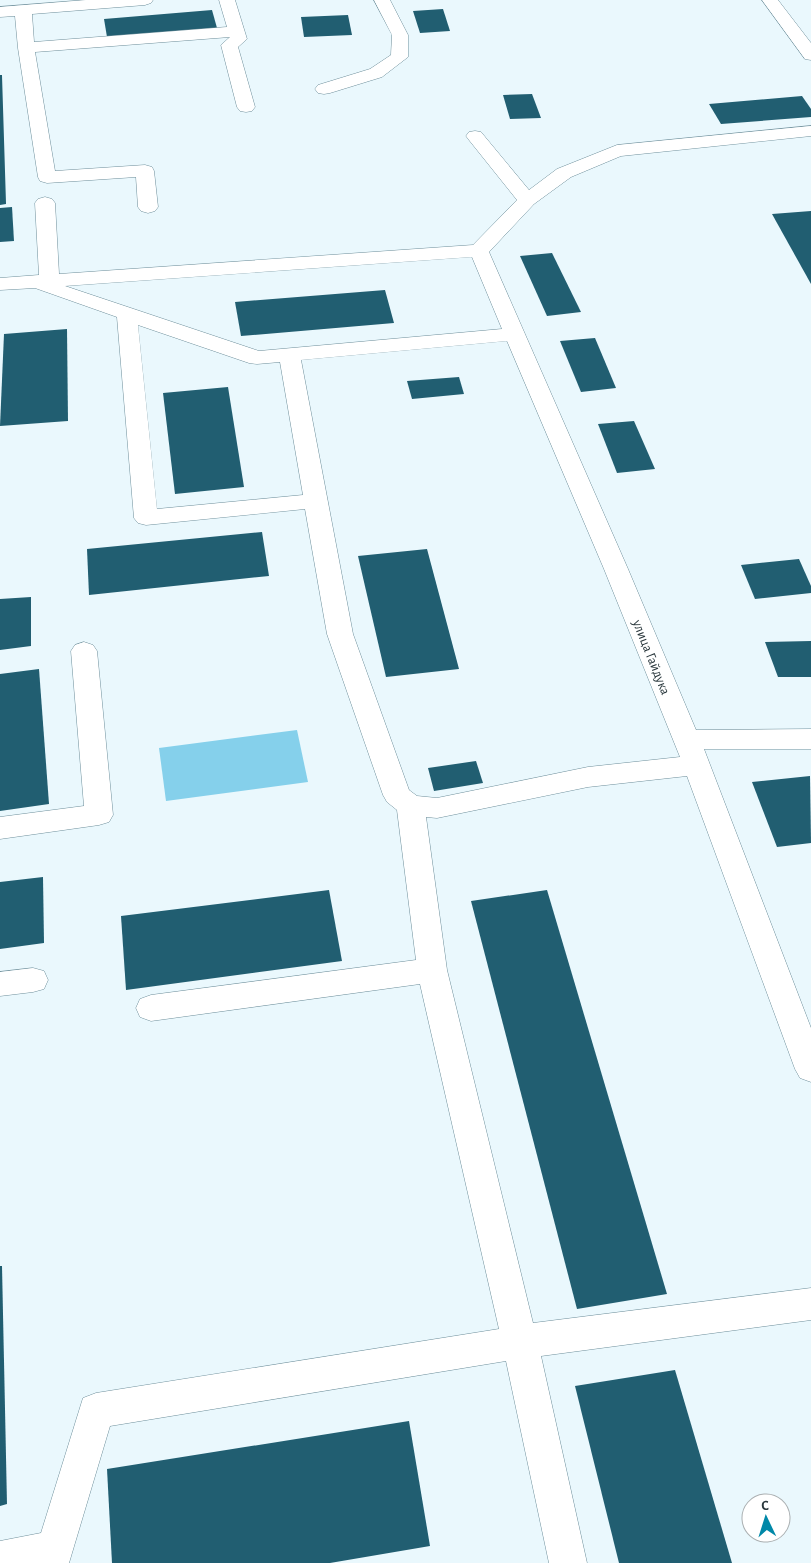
<svg xmlns="http://www.w3.org/2000/svg" width="811" height="1563" viewBox="0 0 811 1563" font-family="'Alegreya Sans',sans-serif">
  <style>
    .green { fill: #85d0eb }
    .building { fill: #215e71 }
    .lines { fill: none; stroke-linecap: round; stroke-linejoin: round }
    .minor-casing { stroke: #6e8f9b; stroke-width: 1 }
    .minor { fill: #fff; fill-rule: evenodd }
    .labels { text-anchor: middle; stroke-width: 5; stroke-linejoin: round; paint-order: stroke }
    .street-label { font-size: 14px; fill: #2a383d; stroke: #fff }
  </style>
  <rect width="100%" height="100%" fill="#eaf8fd"/>
  <!-- green -->
  <path class="green" d="M 297,730 L 308,782 L 166,801 L 159,748 Z"/>
  <!-- building -->
  <g class="building">
    <path d="M 443,9 L 450,31 L 420,33 L 413,11 Z"/>
    <path d="M 212,10 L 217,28 L 107,37 L 104,19 Z"/>
    <path d="M 348,15 L 352,35 L 304,37 L 301,17 Z"/>
    <path d="M 0,75 L 2,75 L 6,204 L 0,205 Z"/>
    <path d="M 532,94 L 541,118 L 510,119 L 503,95 Z"/>
    <path d="M 802,96 L 811,109 L 811,117 L 721,124 L 709,104 Z"/>
    <path d="M 12,207 L 14,241 L 0,242 L 0,208 Z"/>
    <path d="M 811,211 L 811,284 L 772,214 Z"/>
    <path d="M 552,253 L 581,312 L 547,316 L 520,256 Z"/>
    <path d="M 385,290 L 394,323 L 241,336 L 235,302 Z"/>
    <path d="M 67,329 L 68,421 L 0,426 L 4,334 Z"/>
    <path d="M 595,338 L 616,388 L 581,392 L 560,341 Z"/>
    <path d="M 459,377 L 464,394 L 412,399 L 407,381 Z"/>
    <path d="M 228,387 L 244,487 L 175,494 L 163,393 Z"/>
    <path d="M 634,421 L 655,469 L 617,473 L 598,424 Z"/>
    <path d="M 262,532 L 269,576 L 89,595 L 87,549 Z"/>
    <path d="M 427,549 L 459,669 L 386,677 L 358,556 Z"/>
    <path d="M 799,559 L 811,586 L 811,593 L 755,599 L 741,565 Z"/>
    <path d="M 31,597 L 31,646 L 0,650 L 0,599 Z"/>
    <path d="M 811,641 L 811,677 L 778,677 L 765,642 Z"/>
    <path d="M 39,669 L 49,804 L 0,811 L 0,674 Z"/>
    <path d="M 476,761 L 483,783 L 434,791 L 428,768 Z"/>
    <path d="M 810,776 L 811,843 L 777,847 L 752,782 Z"/>
    <path d="M 43,877 L 44,943 L 0,949 L 0,882 Z"/>
    <path d="M 329,890 L 342,961 L 126,990 L 121,916 Z"/>
    <path d="M 547,890 L 667,1294 L 577,1309 L 471,901 Z"/>
    <path d="M 0,1266 L 2,1266 L 7,1504 L 0,1506 Z"/>
    <path d="M 675,1370 L 732,1563 L 619,1563 L 575,1386 Z"/>
    <path d="M 409,1421 L 430,1546 L 330,1563 L 112,1563 L 107,1469 Z"/>
  </g>
  <g class="lines">
    <!-- minor casing -->
    <g class="minor-casing">
      <g id="minor">
        <path d="M 86,0 L 153,0 L 151,3 L 145,5 L 32,14 L 34,42 L 227,27 L 219,0 L 235,0 L 247,39 L 238,47 L 255,107 L 252,111 L 246,112 L 240,111 L 237,107 L 221,45 L 230,37 L 35,52 L 55,171 L 145,165 L 152,167 L 154,171 L 158,207 L 155,211 L 148,213 L 141,211 L 138,207 L 136,177 L 47,183 L 40,181 L 38,177 L 18,48 L 15,16 L 0,17 L 0,7 Z"/>
        <path d="M 374,0 L 390,0 L 408,35 L 408,57 L 382,77 L 330,93 L 324,94 L 318,93 L 315,89 L 318,85 L 370,69 L 391,55 L 392,35 Z"/>
        <path d="M 762,0 L 778,0 L 811,43 L 811,60 L 805,59 Z"/>
        <path d="M 811,126 L 811,136 L 621,156 L 571,177 L 534,204 L 489,252 L 628,569 L 696,730 L 811,729 L 811,749 L 704,749 L 811,1028 L 811,1082 L 800,1078 L 795,1069 L 687,776 L 588,787 L 437,818 L 426,817 L 447,970 L 533,1323 L 811,1288 L 811,1320 L 541,1356 L 587,1563 L 549,1563 L 506,1361 L 110,1426 L 69,1563 L 0,1563 L 0,1541 L 41,1533 L 83,1398 L 96,1393 L 499,1329 L 420,984 L 151,1021 L 140,1017 L 136,1008 L 140,999 L 151,995 L 416,960 L 397,810 L 387,802 L 383,795 L 327,634 L 305,509 L 146,525 L 138,523 L 134,518 L 117,317 L 35,288 L 0,290 L 0,278 L 39,275 L 35,203 L 38,199 L 45,197 L 52,199 L 55,203 L 59,274 L 473,245 L 517,200 L 469,140 L 466,136 L 469,132 L 475,131 L 481,132 L 529,190 L 557,169 L 617,145 ZM 472,257 L 502,329 L 259,351 L 65,286 ZM 138,325 L 249,363 L 257,364 L 280,362 L 303,495 L 157,509 ZM 507,341 L 604,569 L 680,757 L 588,767 L 437,798 L 417,796 L 409,790 L 353,634 L 301,360 Z"/>
        <path d="M 84,642 L 93,645 L 97,651 L 113,815 L 109,822 L 99,825 L 0,839 L 0,817 L 84,806 L 71,651 L 75,645 Z"/>
        <path d="M 33,968 L 44,971 L 48,980 L 44,989 L 33,992 L 0,996 L 0,972 Z"/>
      </g>
    </g>
    <!-- minor -->
    <use href="#minor" class="minor"/>
  </g>
  <g class="labels">
    <!-- street labels -->
    <g class="street-label">
      <text transform="translate(652 657) rotate(68)" y="5">улица Гайдука</text>
    </g>
  </g>
  <!-- north arrow -->
  <g transform="translate(766 1518) rotate(356)"><circle r="24" fill="#ffffff" stroke="#aaafb1"/>
  <path d="M0-4L9 19L0 12L-9 19Z" fill="#0088a8"/>
  <text y="-8" font-size="14" font-weight="bold" text-anchor="middle" fill="#2a383d">С</text>
  </g>
</svg>
